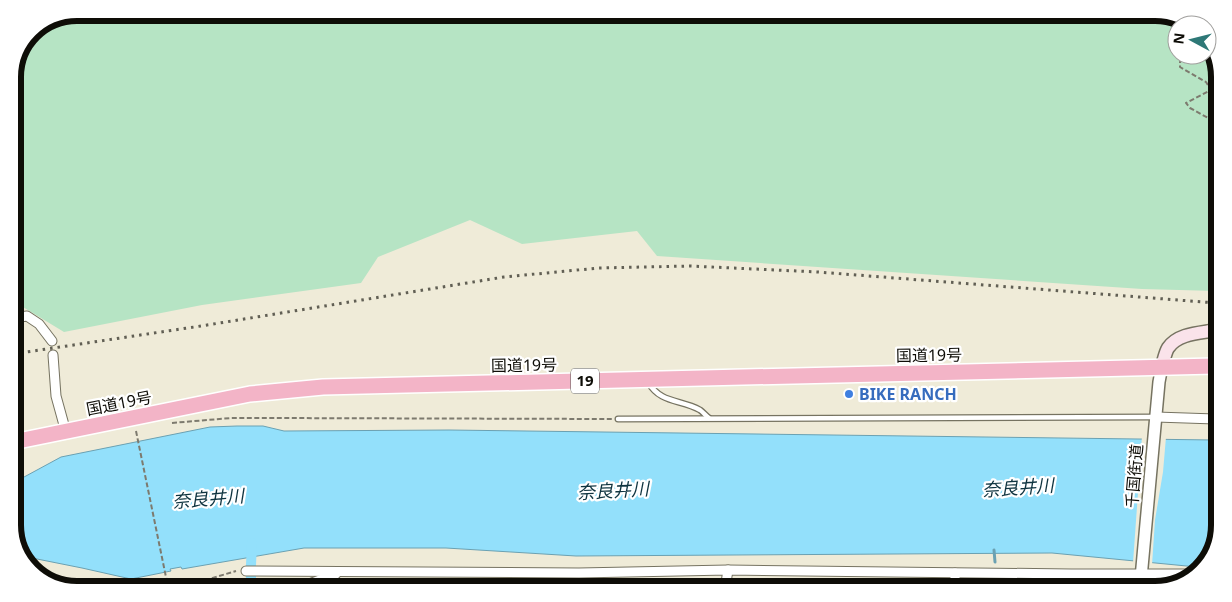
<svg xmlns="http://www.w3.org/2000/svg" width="1232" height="602" viewBox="0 0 1232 602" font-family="'Noto Sans','Noto Sans JP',sans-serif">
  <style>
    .green { fill: #b6e4c4 }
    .water { fill: #93e0fb; stroke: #6ba1b2 }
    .pier { fill: #efebd8 }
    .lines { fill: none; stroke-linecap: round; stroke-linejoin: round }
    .stream { stroke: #6ba1b2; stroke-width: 3 }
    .canal { stroke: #93e0fb; stroke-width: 10 }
    .service-casing { stroke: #767361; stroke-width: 7 }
    .minor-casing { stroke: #767361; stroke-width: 11 }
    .tertiary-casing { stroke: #767361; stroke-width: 14 }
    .secondary-casing { stroke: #767361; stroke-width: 15 }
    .trunk-casing { stroke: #fff; stroke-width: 18 }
    .path { stroke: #7d7a6e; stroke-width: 2; stroke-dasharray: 5 2.5; stroke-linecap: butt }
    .service { stroke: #fff; stroke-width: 4.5 }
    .minor { stroke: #fff; stroke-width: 9 }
    .tertiary { stroke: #fff; stroke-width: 11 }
    .secondary { stroke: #fae3ea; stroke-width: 12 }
    .trunk { stroke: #f3b4c7; stroke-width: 15 }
    .rail { stroke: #615f54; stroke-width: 3; stroke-dasharray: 2.5 5; stroke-linecap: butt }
    .shop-dot { fill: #3f7fe0; stroke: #fff; stroke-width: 2 }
    .labels { text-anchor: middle; stroke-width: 4.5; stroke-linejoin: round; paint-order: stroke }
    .shield { fill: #fff; stroke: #565651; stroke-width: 1 }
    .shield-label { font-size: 15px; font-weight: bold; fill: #0e0d07 }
    .street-label { font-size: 16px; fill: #0e0d07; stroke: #fff }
    .shop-label { font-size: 16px; font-weight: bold; fill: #366cbe; stroke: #fff; text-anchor: start }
    .water-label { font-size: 18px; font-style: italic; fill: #0f3440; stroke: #fff }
    .rim { fill: none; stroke: #0e0d07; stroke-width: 6 }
  </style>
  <rect width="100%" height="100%" fill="#efebd8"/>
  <!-- green -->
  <path class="green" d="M 93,13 L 1155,12 L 1183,19 L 1190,25 L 1177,25 L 1177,55 L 1207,55 L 1207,40 L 1219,73 L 1216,291 L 1142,289 L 657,256 L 637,231 L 522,244 L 470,220 L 378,257 L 361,283 L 202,305 L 64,332 L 13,301 L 13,73 L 32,31 L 49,24 L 94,15 Z"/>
  <!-- water -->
  <path class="water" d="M 237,426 L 263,426 L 284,431 L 449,430 L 1214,440 L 1213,551 L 1197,567 L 1052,553 L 576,556 L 446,548 L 304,548 L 182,569 L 181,567 L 170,569 L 171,571 L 131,579 L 82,568 L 22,556 L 13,529 L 13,483 L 61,457 L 210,427 Z"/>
  <!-- pier -->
  <path class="pier" d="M 1142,436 L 1166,437 L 1163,472 L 1155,520 L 1152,565 L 1133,563 Z"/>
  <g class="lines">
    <!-- stream -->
    <g class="stream">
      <path d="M 994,550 L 995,562"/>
      <path d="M 996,581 L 997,589"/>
      <path d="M 586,583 L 595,589"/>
    </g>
    <!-- canal -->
    <g class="canal">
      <path d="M 251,565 L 252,543"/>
      <path d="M 244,589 L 251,580 L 251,576"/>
    </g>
    <!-- service casing -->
    <g class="service-casing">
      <g id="service">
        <path d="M 648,382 C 661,404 680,399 700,410 C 703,412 706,416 709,418"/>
        <path d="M 618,419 L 1154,417"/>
      </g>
    </g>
    <!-- minor casing -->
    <g class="minor-casing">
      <g id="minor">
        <path d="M 13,318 L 27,316 L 39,324 L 52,341"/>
        <path d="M 53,355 L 56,396 L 64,425 L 70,430"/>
        <path d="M 1156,417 L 1215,419"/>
        <path d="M 246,571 L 579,573 L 728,570 L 1071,574 L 1195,574"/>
        <path d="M 955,573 L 955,589"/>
        <path d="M 296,589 L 336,574"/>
        <path d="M 725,589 L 728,570"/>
      </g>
    </g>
    <!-- tertiary casing -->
    <g class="tertiary-casing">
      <path id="tertiary" d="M 1140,589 L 1159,382 L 1162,366"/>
    </g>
    <!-- secondary casing -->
    <g class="secondary-casing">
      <path id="secondary" d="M 1162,366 C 1164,360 1165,353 1168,348 C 1178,333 1201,333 1216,330"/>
    </g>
    <!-- trunk casing -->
    <g class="trunk-casing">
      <path id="trunk" d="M 13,442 L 250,394 L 323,387 L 1215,366"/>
    </g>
    <!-- path -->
    <g class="path">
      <path d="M 1183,19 L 1187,25"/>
      <path d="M 1189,55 L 1180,62 L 1180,67 L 1206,82 L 1211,90 L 1186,103 L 1190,108 L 1219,124"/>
      <path d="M 1218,174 L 1209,168 L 1210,159 L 1218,151"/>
      <path d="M 172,423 L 231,418 L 266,418 L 612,419"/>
      <path d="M 136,431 L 167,582"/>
      <path d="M 176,589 L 236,571"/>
      <path d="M 579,589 L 579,582"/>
    </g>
    <!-- service -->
    <use href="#service" class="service"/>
    <!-- minor -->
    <use href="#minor" class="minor"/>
    <!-- tertiary -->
    <use href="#tertiary" class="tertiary"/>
    <!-- secondary -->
    <use href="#secondary" class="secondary"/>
    <!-- trunk -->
    <use href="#trunk" class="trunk"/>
    <!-- rail -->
    <path class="rail" d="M 13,354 L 201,326 L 504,277 L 599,268 L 690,266 L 818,272 L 1216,303"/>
  </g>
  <!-- markers -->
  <circle class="shop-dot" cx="849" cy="394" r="5"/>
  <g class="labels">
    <!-- shield labels -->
    <rect class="shield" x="571" y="368.5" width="28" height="25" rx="4"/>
    <g class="shield-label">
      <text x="585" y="386">19</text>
    </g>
    <!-- street labels -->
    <g class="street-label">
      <text transform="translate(929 355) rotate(-1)" y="6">国道19号</text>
      <text transform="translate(524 365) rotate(-1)" y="6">国道19号</text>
      <text transform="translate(119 403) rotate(-11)" y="6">国道19号</text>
      <text transform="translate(1134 476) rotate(-85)" y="6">千国街道</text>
    </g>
    <!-- shop labels -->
    <g class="shop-label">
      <text x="859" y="400">BIKE RANCH</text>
    </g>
    <!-- water labels -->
    <g class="water-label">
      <text transform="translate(1018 488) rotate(-4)" y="6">奈良井川</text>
      <text transform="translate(613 491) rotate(-3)" y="6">奈良井川</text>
      <text transform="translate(208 499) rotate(-5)" y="6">奈良井川</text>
    </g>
  </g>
  <!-- crop -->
  <path d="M0 0H1232V602H0ZM77 21H1155A56 56 0 0 1 1211 77V525A56 56 0 0 1 1155 581H77A56 56 0 0 1 21 525V77A56 56 0 0 1 77 21Z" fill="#fff" fill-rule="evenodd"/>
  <path class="rim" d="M77 21H1155A56 56 0 0 1 1211 77V525A56 56 0 0 1 1155 581H77A56 56 0 0 1 21 525V77A56 56 0 0 1 77 21Z"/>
  <!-- north arrow -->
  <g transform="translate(1192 40) rotate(277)"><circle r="24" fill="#ffffff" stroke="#9f9e9c"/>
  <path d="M0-4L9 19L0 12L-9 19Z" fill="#2e7877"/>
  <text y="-8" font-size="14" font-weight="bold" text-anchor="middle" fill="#0e0d07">N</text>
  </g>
</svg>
